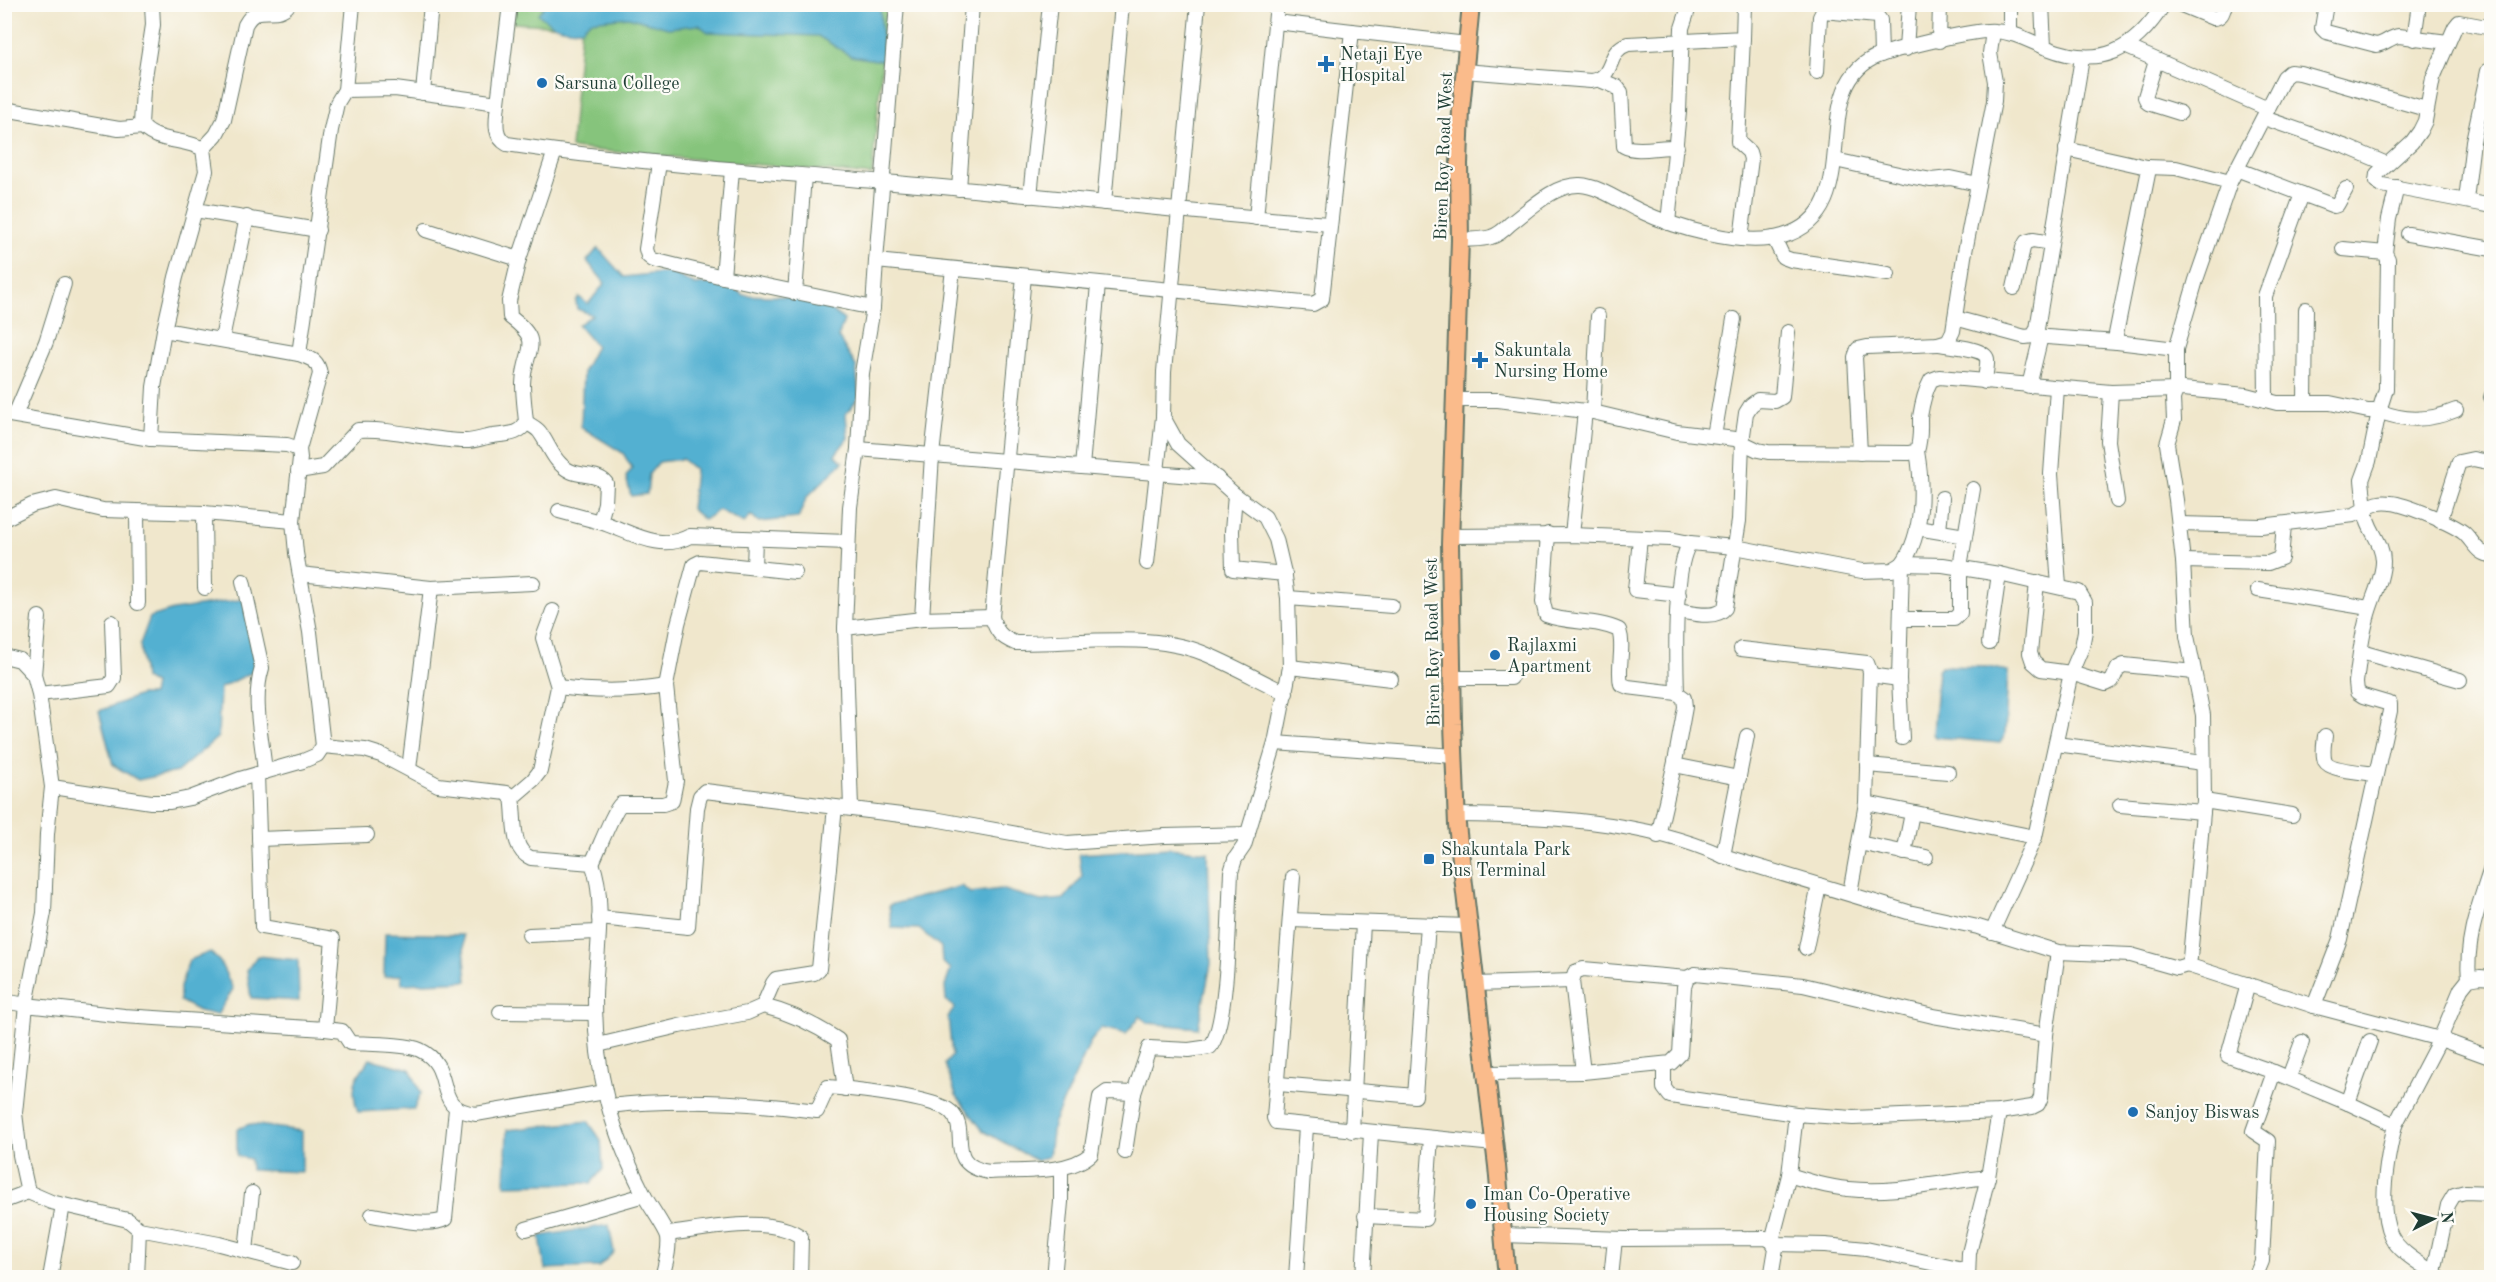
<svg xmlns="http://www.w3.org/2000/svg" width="2496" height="1282" viewBox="0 0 2496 1282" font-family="'Old Standard TT',serif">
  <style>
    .green { fill: #86c47b; stroke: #528058; stroke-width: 1.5 }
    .water { fill: #53b0d1; stroke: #397682; stroke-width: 1.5 }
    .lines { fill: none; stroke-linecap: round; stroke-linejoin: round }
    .minor-casing { stroke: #687869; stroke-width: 16 }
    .major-casing { stroke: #687869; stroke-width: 20 }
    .minor { stroke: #fff; stroke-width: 14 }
    .major { stroke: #fabb8b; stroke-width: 16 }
    .poi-dot { fill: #1f6fb2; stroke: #fdfcf7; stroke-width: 2 }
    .labels { text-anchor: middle; stroke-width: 4.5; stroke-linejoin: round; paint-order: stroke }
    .poi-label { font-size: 18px; fill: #1f3d34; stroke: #fdfcf7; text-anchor: start }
    .street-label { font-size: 18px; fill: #1f3d34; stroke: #fdfcf7 }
  </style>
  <rect width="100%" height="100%" fill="#fdfcf7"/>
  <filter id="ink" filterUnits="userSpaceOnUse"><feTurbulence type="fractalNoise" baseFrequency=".0167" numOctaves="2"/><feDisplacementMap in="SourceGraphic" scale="12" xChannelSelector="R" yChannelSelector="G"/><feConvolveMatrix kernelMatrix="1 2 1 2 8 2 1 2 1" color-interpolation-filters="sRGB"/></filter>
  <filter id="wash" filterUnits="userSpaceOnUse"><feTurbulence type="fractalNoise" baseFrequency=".008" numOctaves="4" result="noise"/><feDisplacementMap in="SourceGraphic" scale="24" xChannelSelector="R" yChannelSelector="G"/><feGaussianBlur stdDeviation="1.35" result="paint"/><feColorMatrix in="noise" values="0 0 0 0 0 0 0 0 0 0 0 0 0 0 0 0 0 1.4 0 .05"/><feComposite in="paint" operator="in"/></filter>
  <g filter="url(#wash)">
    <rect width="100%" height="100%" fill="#f0e7cc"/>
    <!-- green -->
    <path class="green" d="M 515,4 L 887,5 L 872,175 L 571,148 L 581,27 L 513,23 Z"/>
    <!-- water -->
    <g class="water">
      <path d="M 546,4 L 880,5 L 883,61 L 851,56 L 818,36 L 708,32 L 699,25 L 668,28 L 628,17 L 590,21 L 582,29 C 563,31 553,27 538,14 Z"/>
      <path d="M 598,248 L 624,277 L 670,272 L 695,285 L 726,282 L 743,295 L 798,297 L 831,310 L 844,320 L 838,337 L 856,366 L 859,397 L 846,414 L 848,438 L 835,455 L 843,462 L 807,497 L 798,518 L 759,522 L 751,515 L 744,523 L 719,510 L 704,520 L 691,509 L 695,470 L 682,459 L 659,462 L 649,474 L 647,494 L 631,496 L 626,477 L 632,468 L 623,453 L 581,427 L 583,371 L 596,346 L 578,325 L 592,315 L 577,309 L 576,301 L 579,297 L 588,304 L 605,283 L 587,261 Z"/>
      <path d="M 244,599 L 257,670 L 220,688 L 218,737 L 177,772 L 138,780 L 113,765 L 99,711 L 140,695 L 152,695 L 154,684 L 144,679 L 140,644 L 150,617 L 173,610 Z"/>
      <path d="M 1941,666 L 1988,667 L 2008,671 L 2005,735 L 2000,743 L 1935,737 L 1933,734 L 1938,670 Z"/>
      <path d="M 1169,848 L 1208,852 L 1211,964 L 1198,1028 L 1148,1023 L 1140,1016 L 1126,1034 L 1102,1028 L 1091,1041 L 1053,1124 L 1049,1156 L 1037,1161 L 983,1131 L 956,1095 L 945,1064 L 952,1056 L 948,1017 L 955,1008 L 946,1001 L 945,986 L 951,969 L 942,962 L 941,947 L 919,929 L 892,928 L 889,905 L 962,886 L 970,893 L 1001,889 L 1041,901 L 1064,899 L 1082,877 L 1079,854 Z"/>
      <path d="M 385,933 L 463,935 L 467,981 L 402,984 L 401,975 L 384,977 Z"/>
      <path d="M 210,952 L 220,962 L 233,989 L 217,1015 L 199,1011 L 180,1001 L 180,987 L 189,960 Z"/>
      <path d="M 257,956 L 298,960 L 299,1001 L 251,998 L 247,970 Z"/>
      <path d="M 370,1059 L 410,1069 L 421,1093 L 414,1109 L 358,1112 C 350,1088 354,1078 370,1059 Z"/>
      <path d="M 588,1121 L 601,1140 L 603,1169 L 591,1183 L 505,1185 L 507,1130 Z"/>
      <path d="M 250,1124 L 302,1131 L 302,1172 L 251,1170 L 250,1159 L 237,1156 L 237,1129 Z"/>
      <path d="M 609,1225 L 614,1252 L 599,1267 L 545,1269 L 540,1236 Z"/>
    </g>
  </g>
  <g filter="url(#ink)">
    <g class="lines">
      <!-- minor casing -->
      <g class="minor-casing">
        <g id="minor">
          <path d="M 897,4 L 876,261 L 1313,304 L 1322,299 L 1352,31 L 1467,44"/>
          <path d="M 2010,4 L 2010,33"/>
          <path d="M 2042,4 L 2044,47"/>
          <path d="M 2179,4 L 2213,18 C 2222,18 2223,12 2225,4"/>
          <path d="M 2326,4 L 2322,28 L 2326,32 L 2376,45 C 2385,44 2390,37 2399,36 L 2448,42"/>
          <path d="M 1276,22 L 1352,31"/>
          <path d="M 2492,28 L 2459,22 L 2455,27 L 2433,78 L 2425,121 L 2420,131 L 2412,142 L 2377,174 L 2376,181 L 2382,185 L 2492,206"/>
          <path d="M 2414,39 L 2419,4"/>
          <path d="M 1939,41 L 1940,4"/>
          <path d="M 2127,47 L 2268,109"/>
          <path d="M 1906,49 L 1909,4"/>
          <path d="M 2156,61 L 2145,97 L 2148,103 L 2180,113"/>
          <path d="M 1464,71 L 1591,81 C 1617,77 1605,51 1628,44 L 1743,38 L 1744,4"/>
          <path d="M 1817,72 L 1820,17 L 1823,11 L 1877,16 L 1880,20 L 1881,55"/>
          <path d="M 1600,80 L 1617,87 L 1621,92 L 1624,146 C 1636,153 1661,146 1677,147"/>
          <path d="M 345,90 L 395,89 L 498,103 C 497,118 492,136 507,144 C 632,163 757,171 883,182 C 1032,194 1181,212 1330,224"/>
          <path d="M 423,93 L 431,4"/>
          <path d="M 498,103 L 510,4"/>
          <path d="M 4,109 L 119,129 L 143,127"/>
          <path d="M 2264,118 L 2347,147 L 2387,164"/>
          <path d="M 203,149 L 216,135 L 224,120 L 245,25 C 258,0 275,21 289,4"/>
          <path d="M 2066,149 L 2147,167 L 2148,174 L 2116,334 L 2117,342 L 2176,349"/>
          <path d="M 1835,160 L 1903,175 L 1931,180 L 1950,178 L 1978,184"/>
          <path d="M 659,163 L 646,249 L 648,256 L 653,260 L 723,277 L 873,308"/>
          <path d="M 2147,167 L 2176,168 L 2230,182"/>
          <path d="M 2236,169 L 2334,206 L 2337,205 L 2346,189"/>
          <path d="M 959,189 L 972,4"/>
          <path d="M 1030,196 L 1050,4"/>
          <path d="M 2466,200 L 2473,141 L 2488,71"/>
          <path d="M 1104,203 L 1122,4"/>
          <path d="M 195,210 L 318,230"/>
          <path d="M 1256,218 L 1277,4"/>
          <path d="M 1668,223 L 1679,112 L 1682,28 L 1690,4"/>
          <path d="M 426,230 L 519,259"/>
          <path d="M 2408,234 L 2492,249"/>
          <path d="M 1774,238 L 1783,257 L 1791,260 L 1888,274"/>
          <path d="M 1741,239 L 1751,159 L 1749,152 L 1738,142 L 1743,38"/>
          <path d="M 1460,240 C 1470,239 1482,240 1491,237 C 1498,235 1505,229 1510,224 C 1529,210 1554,184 1580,185 C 1599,186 1621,202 1638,210 C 1675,228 1743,248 1783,236 C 1872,210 1801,85 1880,55 C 1901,48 1975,29 1995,31 C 2014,32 2029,41 2047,48 C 2101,69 2134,51 2164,4"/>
          <path d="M 2385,253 L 2389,219 L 2397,187"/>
          <path d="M 723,277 L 732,170"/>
          <path d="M 2014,288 L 2023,248 L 2026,242 L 2033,240 L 2051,243"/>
          <path d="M 795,293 L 804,176"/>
          <path d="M 1955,318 L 2025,337 L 2033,336 L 2037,329 L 2082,58"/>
          <path d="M 2033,336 L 2117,342"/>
          <path d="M 222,339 L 247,217"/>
          <path d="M 1938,344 C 1948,346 1985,348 1987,359 C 1988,365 1985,375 1985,382"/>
          <path d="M 299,354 L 331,130 L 337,103 L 345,90 L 353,4"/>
          <path d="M 2029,386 L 2041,336"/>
          <path d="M 2057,388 L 2051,474 L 2059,586"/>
          <path d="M 2111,392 L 2108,441 L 2117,501"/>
          <path d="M 2491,397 L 2492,395"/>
          <path d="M 1456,400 L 1498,400 L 1593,412 L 1677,432 L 1735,439 L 1758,450 L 1768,452 L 1909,453 L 1917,451 C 1921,439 1920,429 1920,417 C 1922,404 1925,391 1931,380 L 1939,377 L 2111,392 L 2176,390 L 2176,349 L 2196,280 L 2230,182 L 2284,77 L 2290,72 L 2300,73 L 2426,109"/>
          <path d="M 2266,400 L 2265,296 L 2302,194"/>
          <path d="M 2305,402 L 2306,309"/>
          <path d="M 1593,412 L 1598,316"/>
          <path d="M 4,414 L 151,439 L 287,445 L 299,449"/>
          <path d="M 15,415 L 46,342 L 64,284"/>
          <path d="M 526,422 C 531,426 538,428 541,434 C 550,447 555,464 570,471 C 582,477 598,473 606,483 L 605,503 L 600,522 C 630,531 659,553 690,536 L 847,542"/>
          <path d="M 1714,436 L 1734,319"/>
          <path d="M 151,439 L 154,387 L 164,330 L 176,277 L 206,171 L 203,149 C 185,138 152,143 141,124 L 143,90 L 153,25 L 152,4"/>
          <path d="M 858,449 L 1217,478"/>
          <path d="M 1860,453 L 1855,357 L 1858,349 L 1867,347 L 1938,344 L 1948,341 L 1953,331 L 1964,257 L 1994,101 L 1995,82 L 1990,53 L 1993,31"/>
          <path d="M 1082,467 L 1098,284"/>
          <path d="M 298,471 L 323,467 L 358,430 C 395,428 429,441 466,441 C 475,441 484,437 493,436 C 506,434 520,435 526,422 C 525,410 523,396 523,384 C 524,348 546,344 510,317 L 509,301 L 519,259 L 555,151"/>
          <path d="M 1235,495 L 1232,531 L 1233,569 L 1285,574"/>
          <path d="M 559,511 L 600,522"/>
          <path d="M 137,512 L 138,603"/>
          <path d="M 204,513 L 205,588"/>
          <path d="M 4,519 L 32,505 L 56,499 L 103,510 L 204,513 L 293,521"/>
          <path d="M 2440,521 L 2459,462 L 2473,459 L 2492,463"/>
          <path d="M 2179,524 L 2261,526 L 2354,515 L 2365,509 L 2362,480 L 2369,461 L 2379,411 C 2405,422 2430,421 2456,410"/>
          <path d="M 1917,528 L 1965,536"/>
          <path d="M 1939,531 L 1942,498"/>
          <path d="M 1548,534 L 1543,602 L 1546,615 C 1569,624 1596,619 1619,630 C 1625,648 1617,666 1621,684 L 1628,687 L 1677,693 L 1684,698 L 1685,707 L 1675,762 L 1679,766 L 1739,778"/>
          <path d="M 1572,535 L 1585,411"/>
          <path d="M 1451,536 L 1572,535 L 1670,539 L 1690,543"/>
          <path d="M 1640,538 L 1635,590 L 1679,595"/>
          <path d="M 2183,561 L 2268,563 L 2281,558 L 2284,525"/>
          <path d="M 1147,563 L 1163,417"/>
          <path d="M 754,567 L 755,539"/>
          <path d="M 300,574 L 431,588 L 533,583"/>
          <path d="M 243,581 L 262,668 C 252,700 262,738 265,772"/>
          <path d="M 2037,582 L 2030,653 L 2033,662 L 2041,669 L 2071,673 L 2106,684 L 2112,681 L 2118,668 L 2124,665 L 2194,672"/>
          <path d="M 2258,590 L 2369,608"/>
          <path d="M 1288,598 L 1392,606"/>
          <path d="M 553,611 L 543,638 L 558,687 C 594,692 630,692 666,686"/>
          <path d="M 1678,611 C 1691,613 1716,620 1725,608 L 1739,521 L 1742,442 L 1746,413 L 1751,405 L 1758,400 L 1775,401 L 1782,397 L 1788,332"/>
          <path d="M 992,617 L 1024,276"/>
          <path d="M 922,619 L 932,455 L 953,269"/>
          <path d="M 1901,619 L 1954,619 L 1960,613 L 1960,567 L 1973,489"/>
          <path d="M 845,628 L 850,507 L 858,449 L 862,373 L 873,308 L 876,261"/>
          <path d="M 1989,643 L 1999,574"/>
          <path d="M 1741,649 L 1867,663 L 1870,671 L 1866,803 L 1850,893"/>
          <path d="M 2361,652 L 2460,680"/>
          <path d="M 4,656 L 20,660 L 34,675 L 39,694 L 52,787 L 47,834 L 44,913 L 26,1005 L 4,1001"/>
          <path d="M 1290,667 L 1391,679"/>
          <path d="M 34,675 L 39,617"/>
          <path d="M 1870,675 L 1899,679"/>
          <path d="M 1453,678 L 1511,678"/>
          <path d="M 1677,693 C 1676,662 1673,567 1690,543 L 1735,547 L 1862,571 L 1892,570 L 1902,564 L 1943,565 L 1999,574 L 2079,592 L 2085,602 L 2085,631 L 2082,647 L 2071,673 L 2035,837 L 1992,932"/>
          <path d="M 39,694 L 109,686 L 114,678 L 112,622"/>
          <path d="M 2325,736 C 2324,744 2322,754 2325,761 C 2330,771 2365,772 2376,774"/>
          <path d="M 1902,738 L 1899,679 L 1902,564 C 1924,534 1923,486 1917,451"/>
          <path d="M 1275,743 L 1454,756"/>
          <path d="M 2056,744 L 2203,763"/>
          <path d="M 323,746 L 365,750 L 381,755 L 438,785 L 507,793 L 512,798 C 516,818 510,850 531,858 L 592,863 C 607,900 595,959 595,999 C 595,1029 598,1062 605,1091 C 612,1126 627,1161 643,1193 C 648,1204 666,1228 668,1237 C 670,1251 665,1264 662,1278"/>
          <path d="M 1867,765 L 1948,772"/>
          <path d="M 409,769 L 431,588"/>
          <path d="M 257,774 L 262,927 L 333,939 L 325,1029"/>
          <path d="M 52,787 L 151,802 L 170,802 L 190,798 L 240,779 L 303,761 L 317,755 L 323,746 L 310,632 L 296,553 L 293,521 L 300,458 L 299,449 L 320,374 C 318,360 312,359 299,354 L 164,330"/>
          <path d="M 512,798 L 533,780 L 540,771 L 558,687"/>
          <path d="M 2204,801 L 2292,815"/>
          <path d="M 1866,803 L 2035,837"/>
          <path d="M 2120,805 L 2203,812"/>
          <path d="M 851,808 L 845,628 L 922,619 L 992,617 C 996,632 1001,637 1015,643 C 1074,644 1147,631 1203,653 C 1231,664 1258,680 1286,693"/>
          <path d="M 1456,815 C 1541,816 1645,820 1723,856 L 1908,912 L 1978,927 L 2058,952 L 2131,955 L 2177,968 L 2187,965 L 2190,958 L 2204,801 L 2203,715 L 2187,636 L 2183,561 L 2176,500 L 2167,444 L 2174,420 L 2173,399 L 2176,390 L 2183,389 L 2246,395 L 2277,403 L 2330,403 L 2368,411 L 2379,411 L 2386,389 L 2388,259 L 2385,253 L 2343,249"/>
          <path d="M 1658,836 L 1675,762"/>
          <path d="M 259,839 L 367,835"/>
          <path d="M 1859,843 L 1926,857"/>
          <path d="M 1904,853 L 1912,813"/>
          <path d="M 1723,856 L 1747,736"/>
          <path d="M 592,863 C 598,851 614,809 621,804 L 663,804 L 672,801 L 676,781 L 666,686 L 678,624 L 694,565 L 700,562 L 795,572"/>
          <path d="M 1293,877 L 1274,1118 L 1276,1122 L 1494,1144"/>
          <path d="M 599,918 L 688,927 L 697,808 L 700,796 L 705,791 L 934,819 L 1067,843 L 1165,836 L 1248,834"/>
          <path d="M 1290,920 L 1468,926"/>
          <path d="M 529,935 L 597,932"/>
          <path d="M 1806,948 L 1819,885"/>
          <path d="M 2187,965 L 2314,1006 L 2440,1039 L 2492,1058"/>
          <path d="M 2469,979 C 2465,939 2480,903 2492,865"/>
          <path d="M 1475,984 L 1572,981"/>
          <path d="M 2248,984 L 2228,1056 L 2274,1072"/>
          <path d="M 763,1006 C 791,1013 814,1024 838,1040 L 845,1089"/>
          <path d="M 2314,1006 L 2340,939 L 2390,711 L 2390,704 L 2363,696 L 2357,692 L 2356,682 C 2359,661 2361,639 2367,618 C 2371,600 2383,580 2383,561 C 2383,541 2366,529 2365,509 C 2374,504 2381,501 2391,503 C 2405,504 2453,524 2464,533 C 2474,542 2477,555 2492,555"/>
          <path d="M 500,1012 L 595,1013"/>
          <path d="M 2370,1041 L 2348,1103 L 2395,1125"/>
          <path d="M 598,1045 L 679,1026 L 747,1013 L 763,1006 L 773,983 L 776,979 L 814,973 L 819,969 L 835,807"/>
          <path d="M 1664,1065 L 1664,1088 L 1670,1096 L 1796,1114"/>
          <path d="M 1583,1072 L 1572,981 L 1575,972 L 1583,969 L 1687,978"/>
          <path d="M 1485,1073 L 1583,1072 L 1671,1063 L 1680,1054 L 1684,987 L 1687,978 L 1695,974 L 1803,985 L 1933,1016 L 2046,1035"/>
          <path d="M 2289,1077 L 2302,1042"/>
          <path d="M 1279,1084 L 1415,1096 L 1428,925"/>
          <path d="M 609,1106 C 678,1098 748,1102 817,1111 L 828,1087 C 852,1089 935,1097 951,1112 C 971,1131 943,1164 989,1172 C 1019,1170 1068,1175 1091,1154 L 1100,1097 L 1107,1092 L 1134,1093 L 1149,1048 L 1189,1050 L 1210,1047 C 1229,1024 1229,907 1231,872 L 1235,859 L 1244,846 L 1275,743 L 1290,667 L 1288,598 L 1285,577 L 1276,539 L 1265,517 L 1235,495 L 1178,444 L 1163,417 L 1164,372 L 1198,4"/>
          <path d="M 1352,1131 L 1363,923"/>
          <path d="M 1125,1152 L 1134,1093"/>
          <path d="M 1988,1177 L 1999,1112"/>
          <path d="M 28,1192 L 51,1202 L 128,1220 L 139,1229 L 137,1278"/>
          <path d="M 4,1201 L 28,1192 L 20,1155 L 15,1113 L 26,1005 L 124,1016 L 325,1029 L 342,1031 L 350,1043 C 366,1044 408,1044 420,1050 C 458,1068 429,1109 476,1114 L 605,1092"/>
          <path d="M 372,1215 C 390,1218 429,1228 445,1219 L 456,1109"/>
          <path d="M 1365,1216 L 1425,1219 L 1431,1138 L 1435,1138"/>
          <path d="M 139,1229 L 219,1244 L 292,1263"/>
          <path d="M 526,1229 L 644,1195"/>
          <path d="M 668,1234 C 703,1230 772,1214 801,1237 L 800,1278"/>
          <path d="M 1503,1235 L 1625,1239 L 1766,1238 L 1772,1241 L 1776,1248 L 1771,1278"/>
          <path d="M 1772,1241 L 1789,1175"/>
          <path d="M 1774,1244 L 1825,1245 L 1866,1249 L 1968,1271"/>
          <path d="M 246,1251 L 252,1193"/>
          <path d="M 2434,1272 L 2448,1205 L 2454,1195 L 2465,1192 L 2492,1193"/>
          <path d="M 50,1278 L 63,1205"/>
          <path d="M 1054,1278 L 1061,1202 L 1061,1169"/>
          <path d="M 1296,1278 L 1306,1127"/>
          <path d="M 1363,1278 L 1371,1133"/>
          <path d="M 1611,1278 L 1615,1239"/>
          <path d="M 1968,1278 L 1969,1253 L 1988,1177 C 1942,1182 1895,1194 1848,1189 C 1827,1187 1808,1181 1789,1175 L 1796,1114 L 1853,1118 L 1999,1112 L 2032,1107 L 2038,1104 L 2041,1097 L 2046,1035 L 2058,952"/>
          <path d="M 2255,1278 L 2262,1261 L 2268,1141 L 2253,1131 L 2274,1072 L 2348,1103"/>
          <path d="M 2441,1278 C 2425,1266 2400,1254 2391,1236 C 2377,1207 2388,1154 2395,1125 L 2440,1039 L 2461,989 L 2469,979 L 2480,977 L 2492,978"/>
        </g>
      </g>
      <!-- major casing -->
      <g class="major-casing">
        <path id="major" d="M 1471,4 L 1461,109 L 1459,164 L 1460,240 L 1450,544 L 1453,724 L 1457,825 L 1497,1166 L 1507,1278"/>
      </g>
      <!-- minor -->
      <use href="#minor" class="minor"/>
      <!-- major -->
      <use href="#major" class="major"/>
    </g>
  </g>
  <!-- markers -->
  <g class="poi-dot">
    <path d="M1323 55h6v6h6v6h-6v6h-6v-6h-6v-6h6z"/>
    <circle cx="542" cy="83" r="6"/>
    <path d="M1477 351h6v6h6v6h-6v6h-6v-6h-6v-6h6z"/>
    <circle cx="1495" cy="655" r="6"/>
    <rect x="1423" y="853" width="12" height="12" rx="3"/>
    <circle cx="2133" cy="1112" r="6"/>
    <circle cx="1471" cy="1204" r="6"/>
  </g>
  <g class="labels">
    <!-- poi labels -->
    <g class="poi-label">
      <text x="1340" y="60">Netaji Eye<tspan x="1340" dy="21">Hospital</tspan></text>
      <text x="554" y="89">Sarsuna College</text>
      <text x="1494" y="356">Sakuntala<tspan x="1494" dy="21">Nursing Home</tspan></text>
      <text x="1507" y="651">Rajlaxmi<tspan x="1507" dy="21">Apartment</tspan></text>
      <text x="1441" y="855">Shakuntala Park<tspan x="1441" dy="21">Bus Terminal</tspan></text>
      <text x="2145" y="1118">Sanjoy Biswas</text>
      <text x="1483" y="1200">Iman Co-Operative<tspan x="1483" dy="21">Housing Society</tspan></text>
    </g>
    <!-- street labels -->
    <g class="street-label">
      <text transform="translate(1443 156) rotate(-88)" y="6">Biren Roy Road West</text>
      <text transform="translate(1432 642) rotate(-91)" y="6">Biren Roy Road West</text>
    </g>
  </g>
  <!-- margin -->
  <rect width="2496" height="1282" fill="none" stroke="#fdfcf7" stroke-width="24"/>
  <!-- north arrow -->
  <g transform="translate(2433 1219) rotate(84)" stroke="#fdfcf7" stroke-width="4.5" paint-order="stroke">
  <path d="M0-4.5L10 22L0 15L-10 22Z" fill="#1f3d34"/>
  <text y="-9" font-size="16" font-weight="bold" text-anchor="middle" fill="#1f3d34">N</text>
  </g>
</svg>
